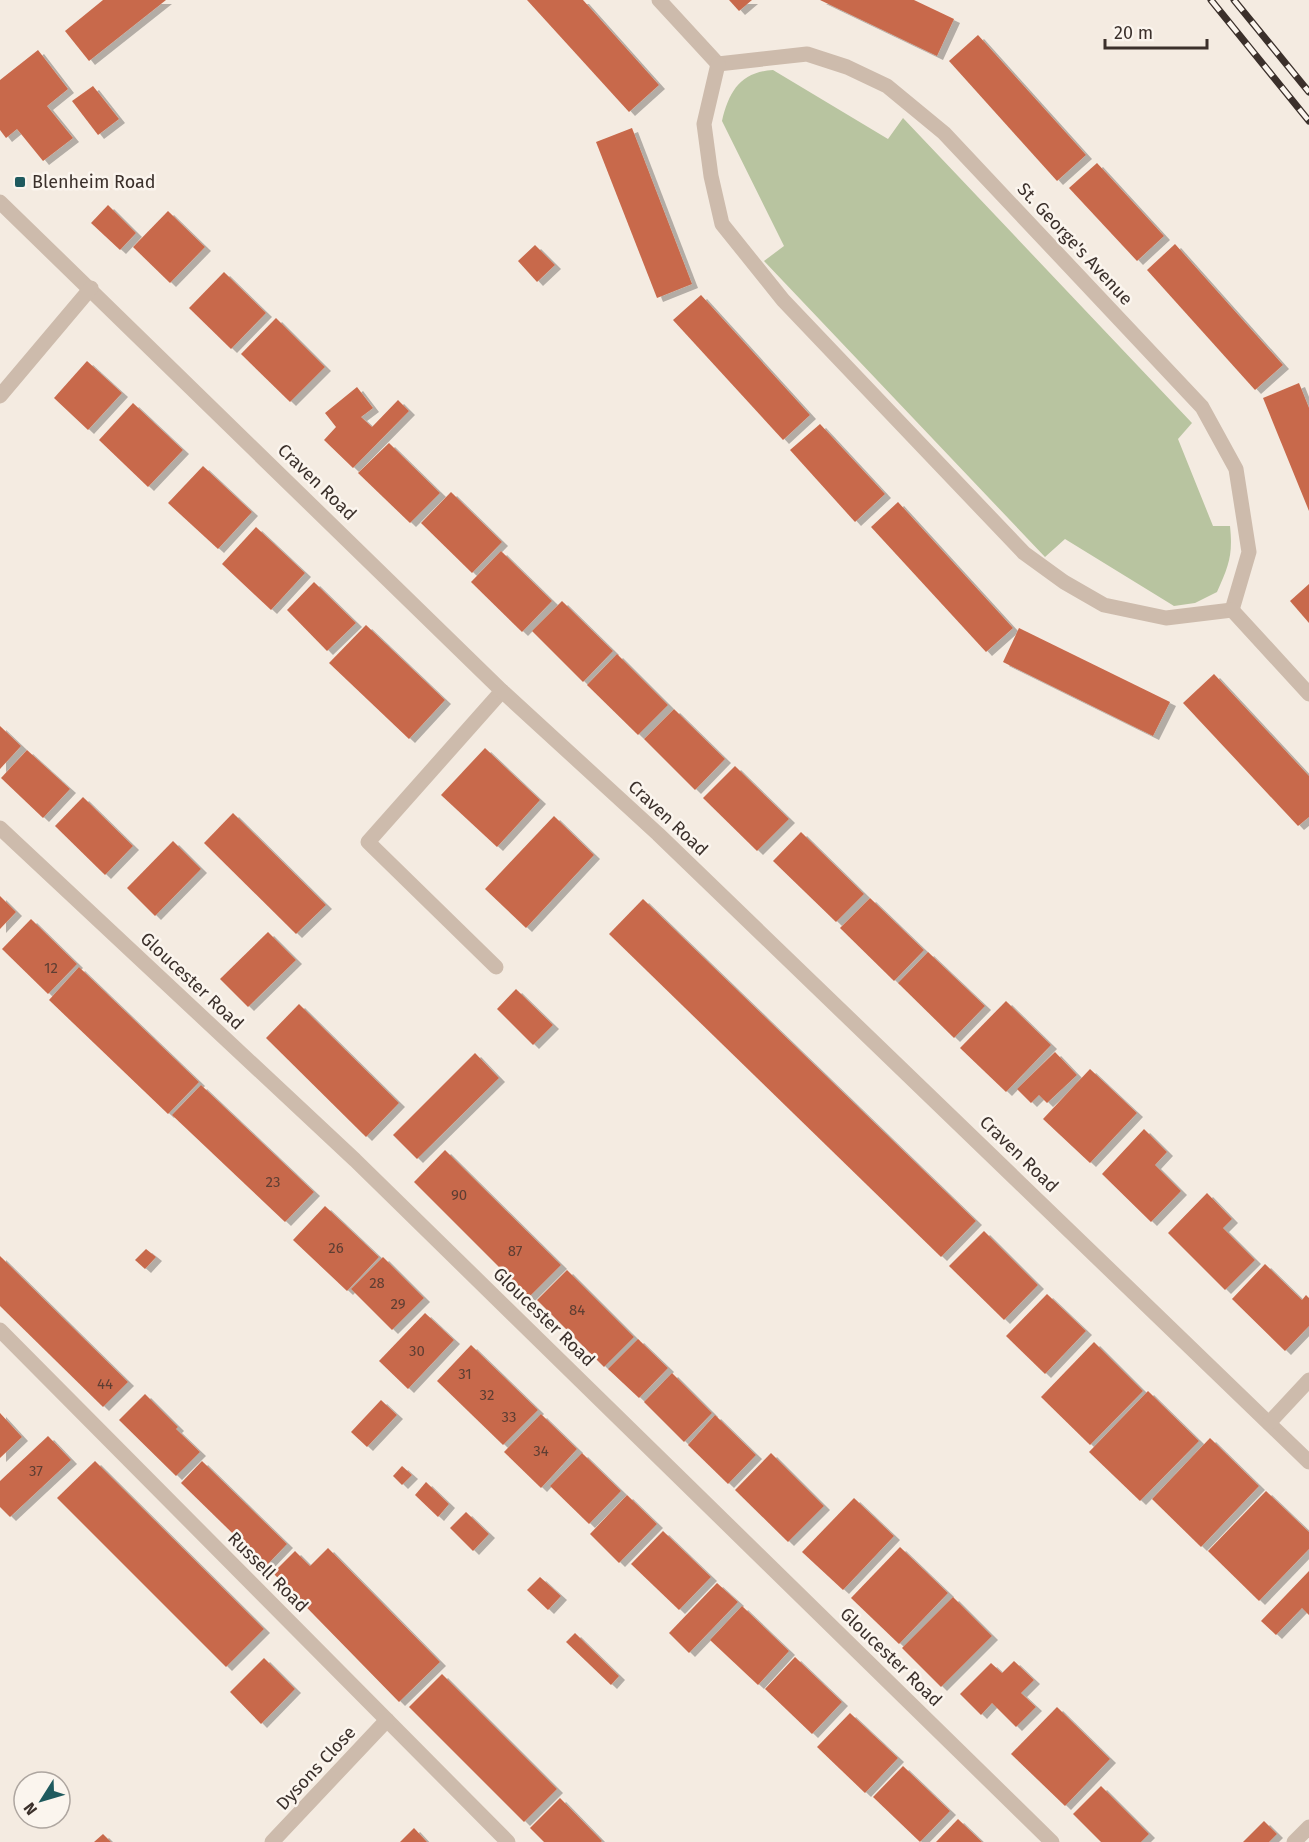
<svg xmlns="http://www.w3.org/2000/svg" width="1309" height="1842" viewBox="0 0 1309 1842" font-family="'Fira Sans',sans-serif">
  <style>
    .grass { fill: #b8c4a0 }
    .building { fill: #c8694b; filter: url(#shadow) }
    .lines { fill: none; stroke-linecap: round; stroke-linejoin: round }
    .lane { stroke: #cdbbac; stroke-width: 15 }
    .street { stroke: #cdbbac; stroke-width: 15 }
    .rail-casing { stroke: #3b302b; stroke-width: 7 }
    .rail { stroke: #fbf5ee; stroke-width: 4.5; stroke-dasharray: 14; stroke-linecap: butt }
    .poi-dot { fill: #1f5a5e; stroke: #fbf5ee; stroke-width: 2 }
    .labels { text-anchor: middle; stroke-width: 5; stroke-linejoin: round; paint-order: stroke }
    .number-label { font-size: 15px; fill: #5e3e33 }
    .poi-label { font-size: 18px; fill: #3b302b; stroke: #fbf5ee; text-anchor: start }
    .street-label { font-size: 18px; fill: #3b302b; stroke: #fbf5ee }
  </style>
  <defs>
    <filter id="shadow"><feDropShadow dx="6" dy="4" stdDeviation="0" flood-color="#0004"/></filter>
  </defs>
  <rect width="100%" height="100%" fill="#f4ebe1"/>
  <!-- grass -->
  <path class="grass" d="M 773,70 L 888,139 L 903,118 L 1192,423 L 1178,439 L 1213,526 L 1230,526 C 1233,555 1229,565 1217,592 L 1195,603 L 1174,606 L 1065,539 L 1045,557 L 764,261 L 784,246 L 722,121 C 729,91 741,72 773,70 Z"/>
  <!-- building -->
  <g class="building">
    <path d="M 103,0 L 166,0 L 89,61 L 65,31 Z"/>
    <path d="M 527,0 L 583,0 L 659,85 L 629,112 Z"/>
    <path d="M 729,0 L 752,0 L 739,11 Z"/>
    <path d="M 820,0 L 914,0 L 954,19 L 937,56 Z"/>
    <path d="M 978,35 L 1086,155 L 1057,181 L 949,61 Z"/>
    <path d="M 38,50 L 68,89 L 47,106 L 73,138 L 43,161 L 17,129 L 6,138 L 0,130 L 0,80 Z"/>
    <path d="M 93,86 L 119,119 L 98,135 L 72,101 Z"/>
    <path d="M 632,128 L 692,284 L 657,298 L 596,142 Z"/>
    <path d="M 1097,163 L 1164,236 L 1137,261 L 1069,188 Z"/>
    <path d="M 108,205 L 136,233 L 120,250 L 91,223 Z"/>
    <path d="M 168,211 L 205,247 L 170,283 L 133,247 Z"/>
    <path d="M 1175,244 L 1283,365 L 1255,390 L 1147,270 Z"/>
    <path d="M 535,245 L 555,265 L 537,282 L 518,261 Z"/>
    <path d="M 224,272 L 266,313 L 231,349 L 189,308 Z"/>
    <path d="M 701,295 L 810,415 L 783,440 L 673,320 Z"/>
    <path d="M 276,318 L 325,367 L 290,402 L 241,354 Z"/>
    <path d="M 87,361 L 122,393 L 88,430 L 54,398 Z"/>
    <path d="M 1299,383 L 1309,408 L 1309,511 L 1263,398 Z"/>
    <path d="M 357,387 L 373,408 L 361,417 L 372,427 L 398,400 L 409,411 L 353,468 L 324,440 L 336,427 L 325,413 Z"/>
    <path d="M 133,403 L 183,450 L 148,487 L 99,440 Z"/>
    <path d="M 820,424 L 885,494 L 855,522 L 790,450 Z"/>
    <path d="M 389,443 L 440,493 L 410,523 L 358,473 Z"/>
    <path d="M 203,466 L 252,512 L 218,549 L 168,503 Z"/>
    <path d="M 451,492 L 502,542 L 472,573 L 421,523 Z"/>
    <path d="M 898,502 L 1013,628 L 986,652 L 871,527 Z"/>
    <path d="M 256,527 L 305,573 L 271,610 L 222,564 Z"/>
    <path d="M 501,551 L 552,601 L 522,632 L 471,582 Z"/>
    <path d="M 314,582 L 356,623 L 327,651 L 287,610 Z"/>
    <path d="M 1309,584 L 1309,623 L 1290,601 Z"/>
    <path d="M 562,601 L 613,651 L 583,682 L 532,631 Z"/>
    <path d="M 366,625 L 445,700 L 409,739 L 329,663 Z"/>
    <path d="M 1019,628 L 1170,702 L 1153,736 L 1003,662 Z"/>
    <path d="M 617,654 L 668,705 L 638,735 L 587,685 Z"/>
    <path d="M 1214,674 L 1309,776 L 1309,817 L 1298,826 L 1183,703 Z"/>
    <path d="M 674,709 L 725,759 L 695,790 L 644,739 Z"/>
    <path d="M 0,726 L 21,746 L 0,769 Z"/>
    <path d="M 485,748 L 540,800 L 497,847 L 441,795 Z"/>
    <path d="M 27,750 L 70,789 L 43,818 L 1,778 Z"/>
    <path d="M 735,766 L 789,819 L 757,851 L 703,798 Z"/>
    <path d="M 83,797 L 133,846 L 105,875 L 55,826 Z"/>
    <path d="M 233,813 L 326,905 L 296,934 L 204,843 Z"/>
    <path d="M 554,816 L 594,855 L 526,928 L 485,889 Z"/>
    <path d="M 801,832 L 864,894 L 836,922 L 773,861 Z"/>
    <path d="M 173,841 L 201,869 L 155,916 L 127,888 Z"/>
    <path d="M 0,896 L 16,912 L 0,929 Z"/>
    <path d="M 870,898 L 924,950 L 894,981 L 840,928 Z"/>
    <path d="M 643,899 L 976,1221 L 941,1257 L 609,934 Z"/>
    <path d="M 31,919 L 77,964 L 48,994 L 2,949 Z"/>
    <path d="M 268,932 L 296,960 L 248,1007 L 220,979 Z"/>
    <path d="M 928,952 L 985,1006 L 954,1038 L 898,983 Z"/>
    <path d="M 79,967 L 199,1082 L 168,1114 L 49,1000 Z"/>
    <path d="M 516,989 L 553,1025 L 533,1045 L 497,1009 Z"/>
    <path d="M 1006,1001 L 1051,1045 L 1006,1092 L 960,1048 Z"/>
    <path d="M 299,1004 L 399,1103 L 366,1137 L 266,1038 Z"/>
    <path d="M 1055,1052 L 1077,1075 L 1047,1103 L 1039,1095 L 1031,1103 L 1017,1089 Z"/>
    <path d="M 475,1053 L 499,1078 L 417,1159 L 393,1135 Z"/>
    <path d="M 1090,1069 L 1137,1113 L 1090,1163 L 1043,1119 Z"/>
    <path d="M 201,1085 L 314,1192 L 285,1222 L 172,1115 Z"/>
    <path d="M 1144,1129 L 1167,1152 L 1155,1165 L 1181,1191 L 1151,1222 L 1102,1174 Z"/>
    <path d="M 445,1150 L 561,1265 L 529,1297 L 414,1182 Z"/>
    <path d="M 1207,1193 L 1232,1219 L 1223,1228 L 1255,1260 L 1225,1290 L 1168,1233 Z"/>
    <path d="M 325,1206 L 379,1257 L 347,1291 L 293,1240 Z"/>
    <path d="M 984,1231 L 1038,1285 L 1004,1320 L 949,1266 Z"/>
    <path d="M 146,1249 L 156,1257 L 145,1269 L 135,1260 Z"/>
    <path d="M 0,1256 L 128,1382 L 103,1407 L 0,1306 Z"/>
    <path d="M 383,1257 L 424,1298 L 392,1330 L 351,1289 Z"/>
    <path d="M 1265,1264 L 1302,1300 L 1306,1295 L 1309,1298 L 1309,1326 L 1285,1351 L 1232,1299 Z"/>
    <path d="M 567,1270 L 634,1337 L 604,1367 L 537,1300 Z"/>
    <path d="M 1047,1294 L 1086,1331 L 1045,1374 L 1006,1336 Z"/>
    <path d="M 425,1313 L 454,1340 L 408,1389 L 379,1361 Z"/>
    <path d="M 638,1339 L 668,1368 L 639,1398 L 608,1369 Z"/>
    <path d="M 1094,1342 L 1143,1391 L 1090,1445 L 1041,1397 Z"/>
    <path d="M 471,1345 L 538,1410 L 503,1445 L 437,1381 Z"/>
    <path d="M 672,1373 L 712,1413 L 684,1442 L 644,1402 Z"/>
    <path d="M 1148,1391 L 1199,1441 L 1140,1501 L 1089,1452 Z"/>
    <path d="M 145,1394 L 178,1427 L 176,1429 L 200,1452 L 176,1476 L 119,1420 Z"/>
    <path d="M 381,1400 L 397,1415 L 367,1447 L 351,1432 Z"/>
    <path d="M 0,1413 L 22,1437 L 0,1458 Z"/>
    <path d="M 541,1414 L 577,1449 L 541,1488 L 504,1452 Z"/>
    <path d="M 715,1415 L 756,1455 L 728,1484 L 688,1445 Z"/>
    <path d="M 48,1436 L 71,1460 L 10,1517 L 0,1507 L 0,1481 Z"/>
    <path d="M 1210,1438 L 1259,1486 L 1201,1547 L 1152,1499 Z"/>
    <path d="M 582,1453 L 621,1491 L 589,1524 L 550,1486 Z"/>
    <path d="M 771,1453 L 824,1506 L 788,1542 L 735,1490 Z"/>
    <path d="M 95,1461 L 264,1629 L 226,1667 L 57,1498 Z"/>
    <path d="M 202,1461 L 287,1544 L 266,1566 L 181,1483 Z"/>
    <path d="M 402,1466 L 412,1475 L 402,1485 L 393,1476 Z"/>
    <path d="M 426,1482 L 449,1504 L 438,1517 L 415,1495 Z"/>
    <path d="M 1266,1491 L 1309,1532 L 1309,1549 L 1259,1601 L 1208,1551 Z"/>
    <path d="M 627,1495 L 657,1524 L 619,1563 L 590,1534 Z"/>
    <path d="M 854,1498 L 894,1536 L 843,1590 L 802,1552 Z"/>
    <path d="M 466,1512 L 489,1534 L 473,1551 L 450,1528 Z"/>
    <path d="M 663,1531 L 711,1577 L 679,1610 L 631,1564 Z"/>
    <path d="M 900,1547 L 948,1593 L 899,1644 L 851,1598 Z"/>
    <path d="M 328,1548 L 440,1662 L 399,1702 L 273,1573 L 295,1551 L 310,1566 Z"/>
    <path d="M 1309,1571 L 1309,1615 L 1302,1608 L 1276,1635 L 1261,1621 Z"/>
    <path d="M 540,1577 L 561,1596 L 548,1610 L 527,1590 Z"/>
    <path d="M 717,1583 L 738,1602 L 689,1653 L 669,1633 Z"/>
    <path d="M 953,1597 L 992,1636 L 941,1687 L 902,1648 Z"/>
    <path d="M 742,1606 L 789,1651 L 758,1685 L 710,1640 Z"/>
    <path d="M 575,1633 L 619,1676 L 611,1685 L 566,1642 Z"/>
    <path d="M 795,1657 L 842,1702 L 812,1734 L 765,1689 Z"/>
    <path d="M 264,1658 L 295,1689 L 261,1724 L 230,1692 Z"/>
    <path d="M 1014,1661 L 1034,1680 L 1021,1693 L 1036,1707 L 1016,1727 L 992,1703 L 981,1715 L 960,1694 L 991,1663 L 1002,1673 Z"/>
    <path d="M 442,1674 L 557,1789 L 524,1822 L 409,1707 Z"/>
    <path d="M 1057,1707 L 1110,1759 L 1065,1806 L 1011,1754 Z"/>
    <path d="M 850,1713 L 898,1758 L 865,1793 L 817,1747 Z"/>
    <path d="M 903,1766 L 950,1811 L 920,1842 L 873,1797 Z"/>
    <path d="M 1101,1786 L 1149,1834 L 1141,1842 L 1101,1842 L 1073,1814 Z"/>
    <path d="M 560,1798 L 602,1841 L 601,1842 L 544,1842 L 530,1828 Z"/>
    <path d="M 958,1819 L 982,1842 L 936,1842 Z"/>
    <path d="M 1264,1821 L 1277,1834 L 1269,1842 L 1243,1842 Z"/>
    <path d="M 414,1828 L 427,1842 L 400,1842 Z"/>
    <path d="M 103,1834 L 111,1842 L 94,1842 Z"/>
  </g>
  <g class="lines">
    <!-- lane -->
    <path class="lane" d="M 496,967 L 368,842 L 502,691"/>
    <!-- street -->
    <g class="street">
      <path d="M 659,0 L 718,64"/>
      <path d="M 718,64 L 807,54 L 847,67 L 887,86 L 944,133 L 1202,407 L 1236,469 L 1249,552 L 1232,610"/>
      <path d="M 718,64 L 704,124 L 711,176 L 722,224 L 783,300 L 1024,553 L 1064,582 L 1104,605 L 1166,618 L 1232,610"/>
      <path d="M 0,202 L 502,691 L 658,834 L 1309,1462"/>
      <path d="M 0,396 L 91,288"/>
      <path d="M 1232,610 L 1309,694"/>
      <path d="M 0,828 L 355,1160 L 1052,1842"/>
      <path d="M 0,1330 L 508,1842"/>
      <path d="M 1269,1423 L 1309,1380"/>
      <path d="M 272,1842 L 387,1720"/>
      <path d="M 1294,1842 L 1309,1827"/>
    </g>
    <!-- rail casing -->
    <g class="rail-casing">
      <g id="rail">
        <path d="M 1211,0 L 1309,121"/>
        <path d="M 1234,0 L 1309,92"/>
      </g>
    </g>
    <!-- rail -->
    <use href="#rail" class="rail"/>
  </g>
  <!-- markers -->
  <rect class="poi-dot" x="14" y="176" width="12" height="12" rx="3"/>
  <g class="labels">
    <!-- number labels -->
    <g class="number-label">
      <text x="51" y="973">12</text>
      <text x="273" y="1187">23</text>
      <text x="459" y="1200">90</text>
      <text x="336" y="1253">26</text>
      <text x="515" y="1256">87</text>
      <text x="377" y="1288">28</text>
      <text x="398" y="1309">29</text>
      <text x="577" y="1315">84</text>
      <text x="417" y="1356">30</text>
      <text x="465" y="1379">31</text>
      <text x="105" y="1389">44</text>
      <text x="487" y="1400">32</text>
      <text x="509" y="1422">33</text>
      <text x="541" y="1456">34</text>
      <text x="36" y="1476">37</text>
    </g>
    <!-- poi labels -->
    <g class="poi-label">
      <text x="32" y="188">Blenheim Road</text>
    </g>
    <!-- street labels -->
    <g class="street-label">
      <text transform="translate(1075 244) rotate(47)" y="6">St. George's Avenue</text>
      <text transform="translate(317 482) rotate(44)" y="6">Craven Road</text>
      <text transform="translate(668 818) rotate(43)" y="6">Craven Road</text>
      <text transform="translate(192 981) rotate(43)" y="6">Gloucester Road</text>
      <text transform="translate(1019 1154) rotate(44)" y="6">Craven Road</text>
      <text transform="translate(544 1317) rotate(44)" y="6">Gloucester Road</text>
      <text transform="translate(268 1572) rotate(45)" y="6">Russell Road</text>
      <text transform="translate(891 1657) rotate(44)" y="6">Gloucester Road</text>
      <text transform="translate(316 1768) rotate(-47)" y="6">Dysons Close</text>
    </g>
  </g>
  <!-- north arrow -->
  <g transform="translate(42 1800) rotate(233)"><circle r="28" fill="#fbf5ee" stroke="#aea6a0" stroke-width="1.5"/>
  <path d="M0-4.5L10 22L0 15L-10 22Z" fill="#1f5a5e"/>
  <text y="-9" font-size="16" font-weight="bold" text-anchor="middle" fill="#3b302b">N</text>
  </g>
  <!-- scale -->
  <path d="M1105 39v9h102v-9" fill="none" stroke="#3b302b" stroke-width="3"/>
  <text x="1114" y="39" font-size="18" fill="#3b302b" stroke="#fbf5ee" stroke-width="4.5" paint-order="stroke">20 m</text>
</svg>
